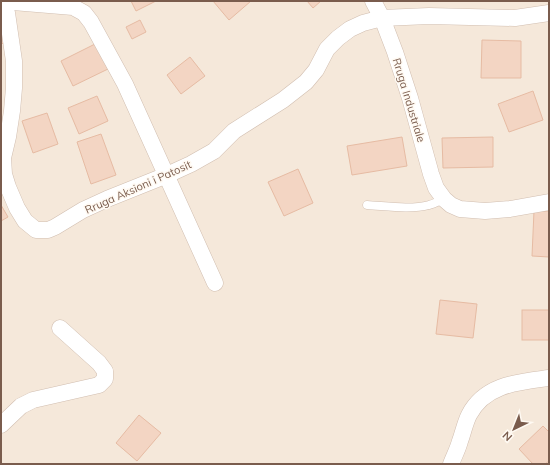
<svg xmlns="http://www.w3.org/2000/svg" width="550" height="465" viewBox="0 0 550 465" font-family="Mulish,sans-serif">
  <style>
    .residential { fill: #f5e8da }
    .building { fill: #f3d5c3; stroke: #e6bba3 }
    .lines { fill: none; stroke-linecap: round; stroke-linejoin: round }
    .lane-casing { stroke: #d1beb0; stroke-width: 9 }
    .street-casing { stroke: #d1beb0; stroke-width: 17 }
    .lane { stroke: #fff; stroke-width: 8 }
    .street { stroke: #fff; stroke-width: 16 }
    .labels { text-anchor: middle; stroke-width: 3; stroke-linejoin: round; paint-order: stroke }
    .street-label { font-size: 11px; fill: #7a5c4d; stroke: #fffaf3 }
  </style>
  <rect width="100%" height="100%" fill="#fdf6ec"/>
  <!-- residential -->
  <rect class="residential" x="1" y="1" width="548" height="463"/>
  <!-- building -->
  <g class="building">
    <path d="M 131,1 L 156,1 L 136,11 Z"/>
    <path d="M 213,1 L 251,1 L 229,20 Z"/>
    <path d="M 307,1 L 321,1 L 313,8 Z"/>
    <path d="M 140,20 L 146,32 L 132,39 L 126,27 Z"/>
    <path d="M 1,23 L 4,43 L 1,44 Z"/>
    <path d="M 482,40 L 521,41 L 521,78 L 481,78 Z"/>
    <path d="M 95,44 L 108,69 L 73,86 L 61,61 Z"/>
    <path d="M 190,57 L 205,76 L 181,94 L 167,75 Z"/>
    <path d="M 533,91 L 543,120 L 509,132 L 498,104 Z"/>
    <path d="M 97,96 L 108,121 L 79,134 L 68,108 Z"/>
    <path d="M 47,113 L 58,144 L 33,153 L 22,121 Z"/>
    <path d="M 101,134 L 116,175 L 91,184 L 77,142 Z"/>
    <path d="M 402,137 L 407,166 L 352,175 L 347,146 Z"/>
    <path d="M 493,137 L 493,167 L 443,168 L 442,138 Z"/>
    <path d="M 298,169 L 313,203 L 284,216 L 268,182 Z"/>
    <path d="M 1,205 L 8,217 L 1,221 Z"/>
    <path d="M 534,211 L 549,211 L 549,257 L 532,256 Z"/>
    <path d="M 440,300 L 477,304 L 473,338 L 436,334 Z"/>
    <rect x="522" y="310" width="27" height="30"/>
    <path d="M 139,415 L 161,433 L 137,461 L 116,443 Z"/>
    <path d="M 543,426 L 549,432 L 549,461 L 545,464 L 533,464 L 519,449 Z"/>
  </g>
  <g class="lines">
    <!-- lane casing -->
    <g class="lane-casing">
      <path id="lane" d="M 367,205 C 386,206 410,210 429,205 C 434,204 439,201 444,199"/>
    </g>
    <!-- street casing -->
    <g class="street-casing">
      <g id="street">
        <path d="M 1,1 L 73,7 L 84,13 L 91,22 L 125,84 L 215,283"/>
        <path d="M 373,1 L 382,18 L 395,52 L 410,98 L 431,174 L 436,188 L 444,199 L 451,205 L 460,209 L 485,211 L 510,209 L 549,202"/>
        <path d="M 1,3 L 7,13 L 14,61 L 14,88 L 12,111 L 8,137 L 3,158 L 4,174 L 8,187 L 17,208 L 25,221 L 36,230 L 48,230 L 55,227 L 83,210 L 107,199 L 167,175 L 191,164 L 214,151 L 234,131 L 283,100 L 306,82 L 316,70 L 327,49 L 338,38 L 350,29 L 363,23 L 382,18 L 429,16 L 515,18 L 549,13"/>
        <path d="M 1,425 L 21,406 L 33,400 L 99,385 L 105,379 L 105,371 L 99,363 L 60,328"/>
        <path d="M 451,464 C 454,456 458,449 460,441 C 463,433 465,423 469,415 C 485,384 519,382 549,378"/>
      </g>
    </g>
    <!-- lane -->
    <use href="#lane" class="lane"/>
    <!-- street -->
    <use href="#street" class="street"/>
  </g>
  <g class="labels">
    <!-- street labels -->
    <g class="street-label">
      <text transform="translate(409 100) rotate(73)" y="4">Rruga Industriale</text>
      <text transform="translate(138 187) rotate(-24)" y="4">Rruga Aksioni i Patosit</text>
    </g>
  </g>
  <!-- border -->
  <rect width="550" height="465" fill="none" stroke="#7a5c4d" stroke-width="4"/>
  <!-- north arrow -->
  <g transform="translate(514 429) rotate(223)" stroke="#fffaf3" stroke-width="3" paint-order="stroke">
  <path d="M0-3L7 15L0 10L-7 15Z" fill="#7a5c4d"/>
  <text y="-6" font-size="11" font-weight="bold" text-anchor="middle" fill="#7a5c4d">N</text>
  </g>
</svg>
